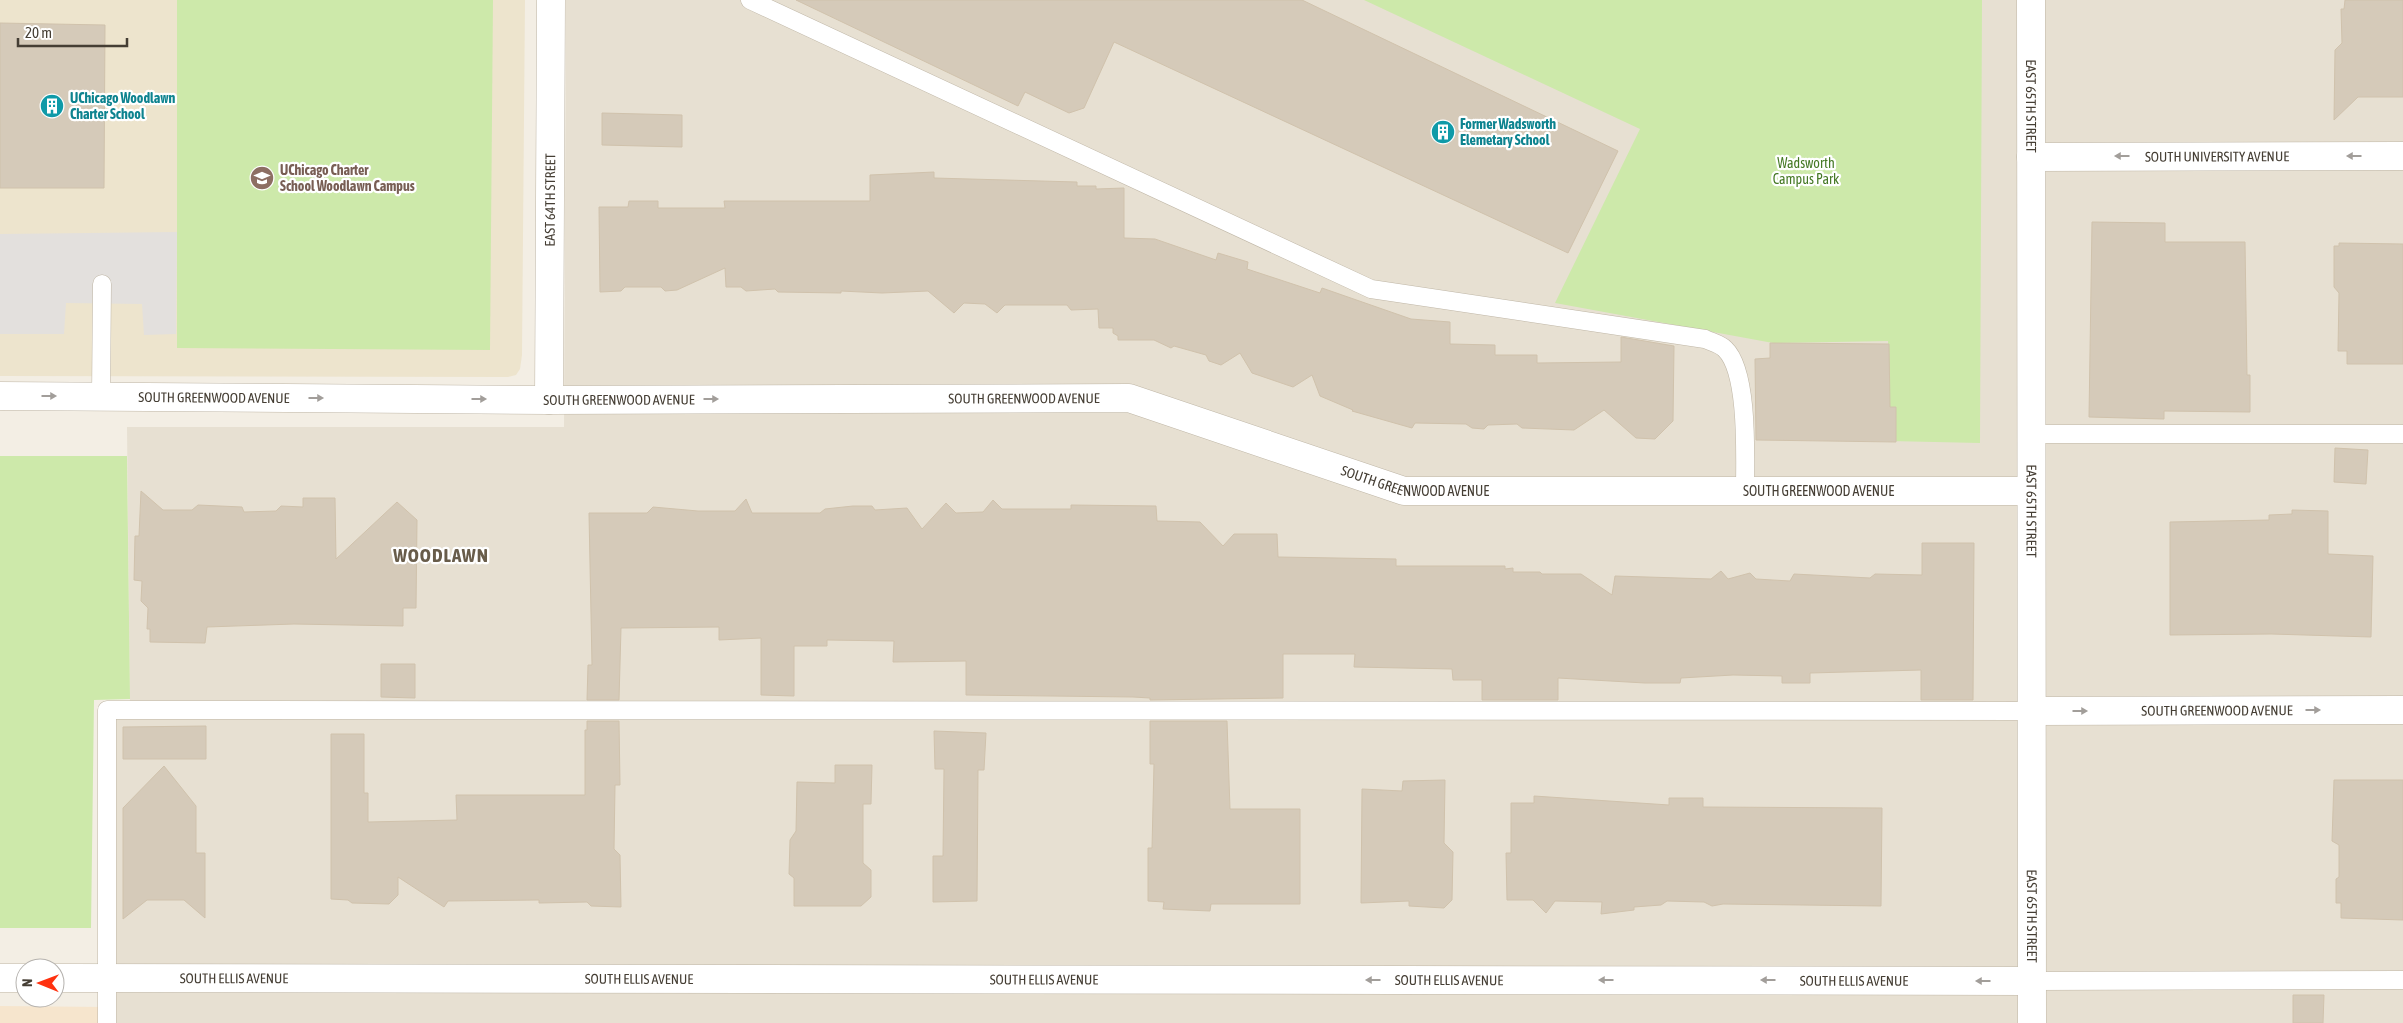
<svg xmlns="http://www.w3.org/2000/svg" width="2403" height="1023" viewBox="0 0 2403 1023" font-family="'Asap Condensed',sans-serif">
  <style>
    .residential { fill: #e7e0d2 }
    .commercial { fill: #f6e5cd }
    .education { fill: #ede4cd }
    .green { fill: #cde9aa }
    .parking { fill: #e3e0dd }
    .building { fill: #d5cab9; stroke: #d0c2ac }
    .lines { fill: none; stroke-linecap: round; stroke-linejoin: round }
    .lane-casing { stroke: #bfb6a6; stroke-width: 19 }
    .street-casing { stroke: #bfb6a6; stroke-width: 29 }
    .lane { stroke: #fff; stroke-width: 18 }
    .street { stroke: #fff; stroke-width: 28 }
    .oneway { fill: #a29e9a }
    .labels { text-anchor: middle; stroke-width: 4.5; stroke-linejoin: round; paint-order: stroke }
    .culture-label { font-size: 14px; font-weight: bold; fill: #0d838f; stroke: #fff; text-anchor: start }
    .street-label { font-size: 14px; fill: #453e34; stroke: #fff }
    .park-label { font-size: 14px; fill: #457925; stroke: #fff }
    .education-label { font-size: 14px; font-weight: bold; fill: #785e54; stroke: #fff; text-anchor: start }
    .district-label { font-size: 19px; font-weight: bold; letter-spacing: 1px; fill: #685c4a; stroke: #fff }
  </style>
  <rect width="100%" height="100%" fill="#f3eee4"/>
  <!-- residential -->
  <path class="residential" d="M 566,0 L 2403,0 L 2403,1023 L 107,1023 L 107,710 L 130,709 L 127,427 L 564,427 Z"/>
  <!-- commercial -->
  <path class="commercial" d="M 0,1006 L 107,1007 L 107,1023 L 0,1023 Z"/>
  <!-- education -->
  <path class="education" d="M 0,0 L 525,0 L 522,355 L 520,369 L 516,375 L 508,377 L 0,376 Z"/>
  <!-- green -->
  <g class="green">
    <path d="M 177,0 L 493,0 L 490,350 L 177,348 Z"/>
    <path d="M 1364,0 L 1982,0 L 1980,443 L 1889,441 L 1888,341 L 1773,343 L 1555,303 L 1640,129 Z"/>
    <path d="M 0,456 L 127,456 L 130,699 L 94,700 L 91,928 L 0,928 Z"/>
  </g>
  <!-- parking -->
  <path class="parking" d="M 177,232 L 176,334 L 144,335 L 142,304 L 66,303 L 64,334 L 0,334 L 0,234 Z"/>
  <!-- building -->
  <g class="building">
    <path d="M 796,0 L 1302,0 L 1618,151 L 1568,253 L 1114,42 L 1084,108 L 1069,113 L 1025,92 L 1018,106 Z"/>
    <path d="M 2345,0 L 2403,0 L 2403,97 L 2358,97 L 2334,120 L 2335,50 L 2342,43 L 2341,9 L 2344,9 Z"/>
    <path d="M 0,23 L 105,25 L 104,188 L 0,188 Z"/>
    <path d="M 602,113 L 682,115 L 682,147 L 602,145 Z"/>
    <path d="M 934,172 L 934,178 L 1077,182 L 1077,186 L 1096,186 L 1096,189 L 1124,188 L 1124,238 L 1155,239 L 1216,260 L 1218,253 L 1248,262 L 1247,269 L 1320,293 L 1322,288 L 1411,319 L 1450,322 L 1450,344 L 1495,345 L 1495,355 L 1537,355 L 1537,363 L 1621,362 L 1621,337 L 1674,346 L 1673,421 L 1655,439 L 1636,438 L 1604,410 L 1574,430 L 1522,428 L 1517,424 L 1488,425 L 1484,429 L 1472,428 L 1466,424 L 1415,423 L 1412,428 L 1352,411 L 1353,410 L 1320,396 L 1312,375 L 1293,387 L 1252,373 L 1240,353 L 1221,365 L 1209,361 L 1206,355 L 1174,346 L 1171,348 L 1154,340 L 1118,340 L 1118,336 L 1113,333 L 1113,328 L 1099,328 L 1098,309 L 1071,310 L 1067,305 L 1005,305 L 997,313 L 985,304 L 964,303 L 954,313 L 928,291 L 882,293 L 841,291 L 841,293 L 778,292 L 775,289 L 746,291 L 741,287 L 726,287 L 725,268 L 677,290 L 665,291 L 661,287 L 625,287 L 621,291 L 600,292 L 599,207 L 628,207 L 629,201 L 658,201 L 658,208 L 725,208 L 724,201 L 870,201 L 870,175 Z"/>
    <path d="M 2092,222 L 2165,223 L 2165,242 L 2245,242 L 2247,375 L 2250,375 L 2250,412 L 2164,411 L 2164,419 L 2089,417 Z"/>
    <path d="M 2339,243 L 2403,244 L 2403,364 L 2347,364 L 2347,351 L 2338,351 L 2339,293 L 2334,287 L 2334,246 L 2339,246 Z"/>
    <path d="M 1770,343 L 1889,344 L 1890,407 L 1896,407 L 1896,442 L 1756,440 L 1755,359 L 1770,358 Z"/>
    <path d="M 2335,448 L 2368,450 L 2366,484 L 2334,482 Z"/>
    <path d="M 141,491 L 163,510 L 192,510 L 198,505 L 242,507 L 244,512 L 276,511 L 281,506 L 303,507 L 303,498 L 335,498 L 336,559 L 397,502 L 417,520 L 416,608 L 403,608 L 403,626 L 294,624 L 207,627 L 205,643 L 150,642 L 150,629 L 147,629 L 148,608 L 141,601 L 142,581 L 134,580 L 135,536 L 139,536 Z"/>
    <path d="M 746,499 L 752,513 L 820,513 L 825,509 L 853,506 L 872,506 L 875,510 L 907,508 L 922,529 L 946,503 L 956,513 L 983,512 L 993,500 L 1002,509 L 1071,509 L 1071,505 L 1156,506 L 1157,521 L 1200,522 L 1223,546 L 1234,534 L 1277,534 L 1278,557 L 1396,559 L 1396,566 L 1505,566 L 1505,569 L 1513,568 L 1513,572 L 1540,572 L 1542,574 L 1581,574 L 1612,595 L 1615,576 L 1711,579 L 1721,571 L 1728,579 L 1750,573 L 1756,579 L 1790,581 L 1794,574 L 1870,578 L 1875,574 L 1922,575 L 1922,543 L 1974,543 L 1973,700 L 1921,700 L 1921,670 L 1810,673 L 1810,683 L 1782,683 L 1782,676 L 1733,675 L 1681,678 L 1680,683 L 1645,683 L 1558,678 L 1558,700 L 1482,700 L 1482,680 L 1453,680 L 1452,669 L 1354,667 L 1355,654 L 1283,654 L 1283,698 L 1150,700 L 1150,698 L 1133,697 L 966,695 L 966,661 L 893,662 L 894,641 L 827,640 L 827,646 L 794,646 L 794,696 L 761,695 L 761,638 L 719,640 L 719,627 L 621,628 L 619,700 L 587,700 L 588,665 L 592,665 L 589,513 L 647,513 L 653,507 L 698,511 L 735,511 Z"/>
    <path d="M 2292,510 L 2328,511 L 2328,554 L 2373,556 L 2371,637 L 2271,634 L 2170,635 L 2170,522 L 2269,520 L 2269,515 L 2292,514 Z"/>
    <path d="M 381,664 L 415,664 L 415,698 L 381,697 Z"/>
    <path d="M 587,721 L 619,721 L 620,785 L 615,785 L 614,849 L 620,855 L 621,907 L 591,906 L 587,902 L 539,903 L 539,900 L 448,901 L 444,907 L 398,877 L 398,895 L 389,904 L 352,903 L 348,900 L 331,899 L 331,734 L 364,734 L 364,793 L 368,793 L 368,822 L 457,820 L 456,795 L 585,795 L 585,730 L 587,730 Z"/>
    <path d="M 1150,721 L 1227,721 L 1230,809 L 1300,809 L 1300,904 L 1211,904 L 1210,911 L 1163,909 L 1164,902 L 1148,901 L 1148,848 L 1152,848 L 1154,764 L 1150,764 Z"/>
    <path d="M 206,726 L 206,759 L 123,759 L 123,727 Z"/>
    <path d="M 934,731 L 986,733 L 984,770 L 978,770 L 977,901 L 933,902 L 933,856 L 943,856 L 944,769 L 935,769 Z"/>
    <path d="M 835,765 L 872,765 L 871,804 L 863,804 L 863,863 L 871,870 L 871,897 L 861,906 L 794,906 L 794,878 L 789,874 L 790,840 L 796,831 L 797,782 L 835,783 Z"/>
    <path d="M 164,766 L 196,806 L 196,853 L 205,853 L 205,918 L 184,900 L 147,900 L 123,919 L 123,808 Z"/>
    <path d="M 1445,780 L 1444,843 L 1453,852 L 1452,900 L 1444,908 L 1409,906 L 1409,901 L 1361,903 L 1362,789 L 1402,791 L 1403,781 Z"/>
    <path d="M 2334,780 L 2403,780 L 2403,920 L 2341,918 L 2341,903 L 2336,903 L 2336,879 L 2339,877 L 2339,845 L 2332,841 Z"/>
    <path d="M 1534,796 L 1669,805 L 1669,798 L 1703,798 L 1703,807 L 1882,808 L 1881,906 L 1723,904 L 1712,906 L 1704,902 L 1667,901 L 1661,905 L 1634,907 L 1634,910 L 1601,914 L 1602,902 L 1555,901 L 1546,913 L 1533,900 L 1507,900 L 1506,853 L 1511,853 L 1511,803 L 1534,803 Z"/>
    <path d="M 2293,995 L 2324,995 L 2323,1023 L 2293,1023 Z"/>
  </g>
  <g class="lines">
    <!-- lane casing -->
    <g class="lane-casing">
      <g id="lane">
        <path d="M 750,0 L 1371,289 L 1705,339 C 1711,342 1720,344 1725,349 C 1749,372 1745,458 1745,491"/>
        <path d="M 101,396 L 102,284"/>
        <path d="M 2032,434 L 2403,434"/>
        <path d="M 2032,981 L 2403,980"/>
        <path d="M 107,1023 L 107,710 L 2032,711"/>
      </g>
    </g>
    <!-- street casing -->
    <g class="street-casing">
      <g id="street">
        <path id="s1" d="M 2031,0 L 2032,1023"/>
        <path id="s2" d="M 2031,157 L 2403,156"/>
        <path id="s3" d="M 0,396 L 549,400 L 1129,398 L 1404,491 L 2031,491"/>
        <path id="s4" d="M 549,400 L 551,0"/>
        <path id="s5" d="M 2032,711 L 2403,710"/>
        <path d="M 0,978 L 25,978"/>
        <path id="s6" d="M 55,978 L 2032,981"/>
      </g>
    </g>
    <!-- lane -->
    <use href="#lane" class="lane"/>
    <!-- street -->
    <use href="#street" class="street"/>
  </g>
  <!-- one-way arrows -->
  <defs><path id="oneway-solid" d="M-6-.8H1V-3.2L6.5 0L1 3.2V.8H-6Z" transform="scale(1.25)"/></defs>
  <g class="oneway">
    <use href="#oneway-solid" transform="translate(2122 156) rotate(180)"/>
    <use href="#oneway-solid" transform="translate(2354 156) rotate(180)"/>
    <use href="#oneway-solid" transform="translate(49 396)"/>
    <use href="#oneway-solid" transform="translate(316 398)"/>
    <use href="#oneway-solid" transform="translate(479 399)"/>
    <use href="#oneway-solid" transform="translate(711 399)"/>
    <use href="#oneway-solid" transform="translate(2313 710)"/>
    <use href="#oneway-solid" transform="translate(2080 711)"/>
    <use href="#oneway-solid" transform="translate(1373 980) rotate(-180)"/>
    <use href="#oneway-solid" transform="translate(1606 980) rotate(-180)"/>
    <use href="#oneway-solid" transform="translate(1768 980) rotate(-180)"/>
    <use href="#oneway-solid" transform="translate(1983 981) rotate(-180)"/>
  </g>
  <!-- icons -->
  <defs>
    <g id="building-disc" transform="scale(1.25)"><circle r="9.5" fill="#0f9aa8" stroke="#fff"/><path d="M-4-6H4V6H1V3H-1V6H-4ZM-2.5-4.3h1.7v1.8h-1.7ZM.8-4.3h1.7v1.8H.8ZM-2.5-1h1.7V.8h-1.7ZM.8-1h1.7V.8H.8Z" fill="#fff"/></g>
    <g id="school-disc" transform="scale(1.25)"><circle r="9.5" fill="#8d6e63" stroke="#fff"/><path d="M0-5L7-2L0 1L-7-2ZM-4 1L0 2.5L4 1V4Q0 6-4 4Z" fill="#fff"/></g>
  </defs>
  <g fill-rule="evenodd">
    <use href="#building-disc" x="52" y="106"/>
    <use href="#building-disc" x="1443" y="132"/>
    <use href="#school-disc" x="262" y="178"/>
  </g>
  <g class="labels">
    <!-- culture labels -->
    <g class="culture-label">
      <text x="70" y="103">UChicago Woodlawn<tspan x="70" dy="16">Charter School</tspan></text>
      <text x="1460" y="129">Former Wadsworth<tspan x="1460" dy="16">Elemetary School</tspan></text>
    </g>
    <!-- street labels -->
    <g class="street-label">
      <text dy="5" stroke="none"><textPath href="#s1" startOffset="106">EAST 65TH STREET</textPath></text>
      <text dy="5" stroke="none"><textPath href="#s2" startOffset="186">SOUTH UNIVERSITY AVENUE</textPath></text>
      <text dy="5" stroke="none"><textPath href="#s4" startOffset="200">EAST 64TH STREET</textPath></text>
      <text dy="5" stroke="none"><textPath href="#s3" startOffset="214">SOUTH GREENWOOD AVENUE</textPath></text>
      <text dy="5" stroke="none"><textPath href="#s3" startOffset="1024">SOUTH GREENWOOD AVENUE</textPath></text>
      <text dy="5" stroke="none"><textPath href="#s3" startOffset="619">SOUTH GREENWOOD AVENUE</textPath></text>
      <text dy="5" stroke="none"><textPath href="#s3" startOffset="1429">SOUTH GREENWOOD AVENUE</textPath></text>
      <text dy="5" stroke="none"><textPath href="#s3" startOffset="1834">SOUTH GREENWOOD AVENUE</textPath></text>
      <text dy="5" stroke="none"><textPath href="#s1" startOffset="511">EAST 65TH STREET</textPath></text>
      <text dy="5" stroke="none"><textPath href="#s5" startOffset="185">SOUTH GREENWOOD AVENUE</textPath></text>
      <text dy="5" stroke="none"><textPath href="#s1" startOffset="916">EAST 65TH STREET</textPath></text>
      <text dy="5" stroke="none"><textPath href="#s6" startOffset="179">SOUTH ELLIS AVENUE</textPath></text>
      <text dy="5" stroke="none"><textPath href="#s6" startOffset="584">SOUTH ELLIS AVENUE</textPath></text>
      <text dy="5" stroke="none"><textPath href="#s6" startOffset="989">SOUTH ELLIS AVENUE</textPath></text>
      <text dy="5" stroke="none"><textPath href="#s6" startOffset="1394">SOUTH ELLIS AVENUE</textPath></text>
      <text dy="5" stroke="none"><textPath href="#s6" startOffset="1799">SOUTH ELLIS AVENUE</textPath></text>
    </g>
    <!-- park labels -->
    <g class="park-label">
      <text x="1806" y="168">Wadsworth<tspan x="1806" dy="16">Campus Park</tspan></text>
    </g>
    <!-- education labels -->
    <g class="education-label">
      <text x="280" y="175">UChicago Charter<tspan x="280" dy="16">School Woodlawn Campus</tspan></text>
    </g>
    <!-- district labels -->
    <g class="district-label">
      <text x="441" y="562">WOODLAWN</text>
    </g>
  </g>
  <!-- north arrow -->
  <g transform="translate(40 983) rotate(271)"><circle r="24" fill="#ffffff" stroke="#b5b2ae"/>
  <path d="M0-4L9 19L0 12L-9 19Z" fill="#ff310f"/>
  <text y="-8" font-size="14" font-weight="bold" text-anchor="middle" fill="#453e34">N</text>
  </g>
  <!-- scale -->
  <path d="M18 38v8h109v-8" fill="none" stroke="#453e34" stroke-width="2.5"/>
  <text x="25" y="38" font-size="15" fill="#453e34" stroke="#ffffff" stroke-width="4" paint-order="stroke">20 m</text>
</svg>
